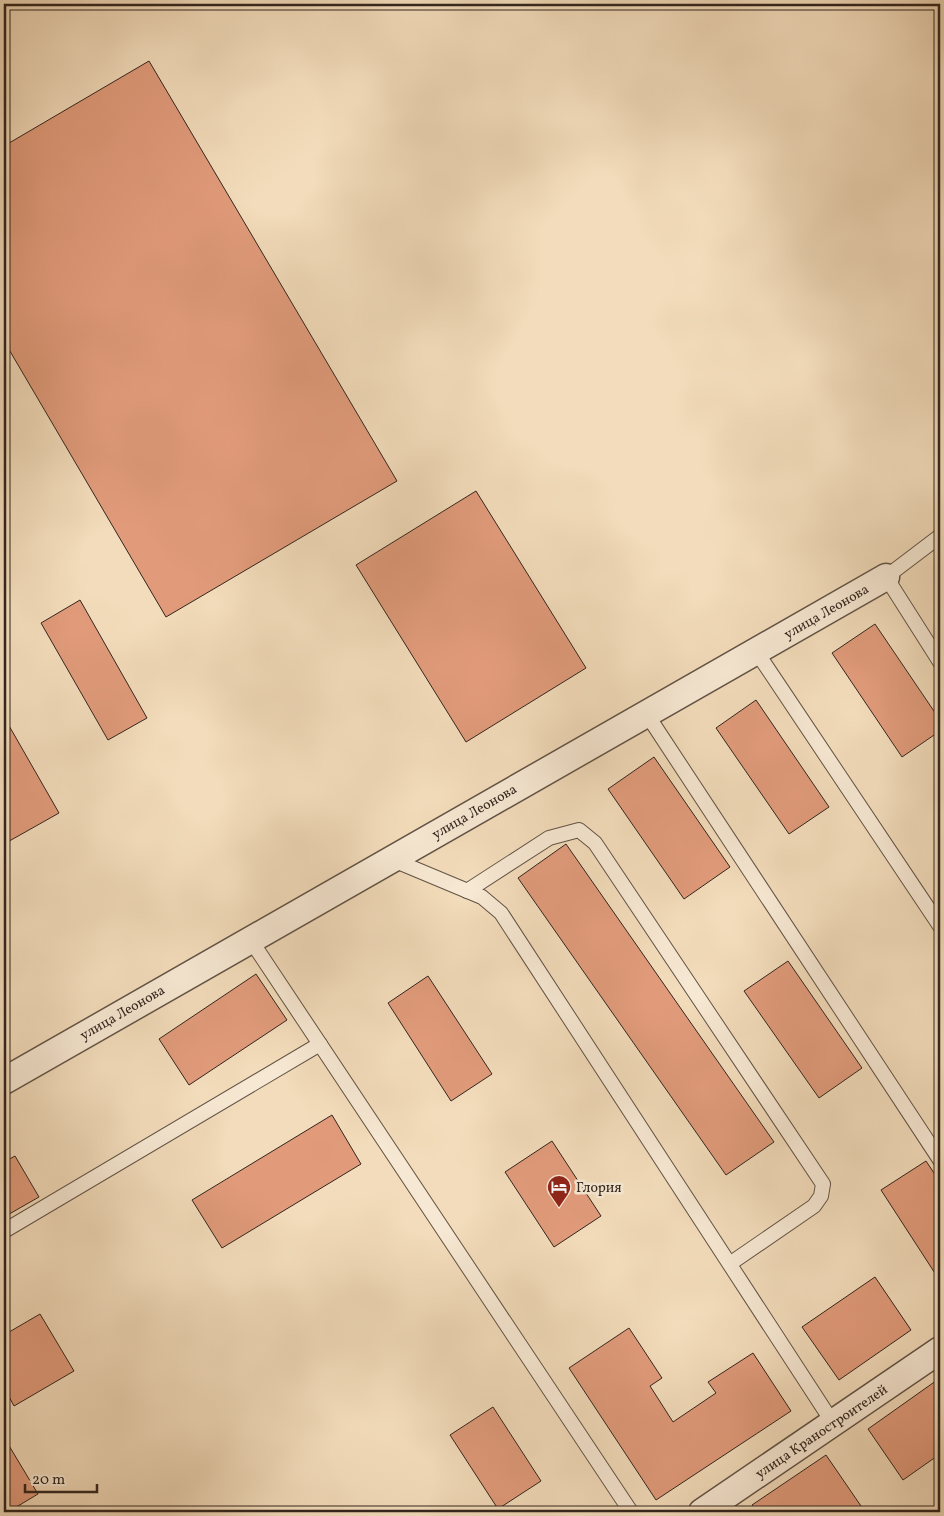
<svg xmlns="http://www.w3.org/2000/svg" width="944" height="1516" viewBox="0 0 944 1516" font-family="Vollkorn,serif">
  <style>
    .building { fill: #e19b7b; stroke: #32251e }
    .lines { fill: none; stroke-linecap: round; stroke-linejoin: round }
    .lane-casing { stroke: #625345; stroke-width: 16 }
    .street-casing { stroke: #625345; stroke-width: 29 }
    .lane { stroke: #f7e8d3; stroke-width: 14 }
    .street { stroke: #f7e8d3; stroke-width: 26 }
    .labels { text-anchor: middle; stroke-width: 5; stroke-linejoin: round; paint-order: stroke }
    .street-label { font-size: 14px; fill: #32251e; stroke: #f7e8d3 }
    .poi-label { font-size: 14px; fill: #32251e; stroke: #f7e8d3; text-anchor: start }
  </style>
  <rect width="100%" height="100%" fill="#f3dcbb"/>
  <filter id="stains"><feTurbulence type="fractalNoise" baseFrequency=".004" numOctaves="4"/><feColorMatrix values="0 0 0 0 .2 0 0 0 0 .09 0 0 0 0 .02 0 0 0 .5 -.17"/></filter>
  <radialGradient id="worn" r=".72"><stop offset=".6" stop-color="#630" stop-opacity="0"/><stop offset="1" stop-color="#630" stop-opacity=".3"/></radialGradient>
  <!-- building -->
  <g class="building">
    <path d="M 149,61 L 397,481 L 166,617 L 4,341 L 4,146 Z"/>
    <path d="M 476,491 L 586,668 L 466,742 L 356,565 Z"/>
    <path d="M 80,600 L 147,718 L 108,740 L 41,623 Z"/>
    <path d="M 875,624 L 940,720 L 940,731 L 902,757 L 832,653 Z"/>
    <path d="M 756,700 L 829,807 L 789,834 L 716,728 Z"/>
    <path d="M 4,717 L 59,813 L 4,844 Z"/>
    <path d="M 654,757 L 730,867 L 684,899 L 608,789 Z"/>
    <path d="M 566,844 L 774,1142 L 726,1175 L 518,878 Z"/>
    <path d="M 788,961 L 862,1068 L 819,1098 L 744,991 Z"/>
    <path d="M 256,974 L 287,1020 L 189,1085 L 159,1039 Z"/>
    <path d="M 428,976 L 492,1074 L 451,1101 L 388,1003 Z"/>
    <path d="M 332,1115 L 361,1164 L 222,1248 L 192,1200 Z"/>
    <path d="M 552,1141 L 601,1216 L 554,1247 L 505,1172 Z"/>
    <path d="M 15,1156 L 39,1197 L 4,1217 L 4,1162 Z"/>
    <path d="M 926,1161 L 940,1182 L 940,1281 L 881,1190 Z"/>
    <path d="M 875,1277 L 911,1330 L 839,1380 L 802,1327 Z"/>
    <path d="M 40,1314 L 74,1371 L 14,1406 L 7,1393 L 4,1395 L 4,1335 Z"/>
    <path d="M 629,1328 L 662,1378 L 650,1386 L 673,1422 L 716,1393 L 708,1382 L 753,1353 L 791,1411 L 656,1500 L 569,1368 Z"/>
    <path d="M 940,1378 L 940,1454 L 903,1480 L 868,1429 Z"/>
    <path d="M 493,1407 L 541,1481 L 498,1509 L 450,1435 Z"/>
    <path d="M 8,1444 L 38,1494 L 8,1512 L 4,1512 L 4,1446 Z"/>
    <path d="M 826,1455 L 861,1506 L 851,1512 L 757,1512 L 752,1505 Z"/>
  </g>
  <g class="lines">
    <!-- lane casing -->
    <g class="lane-casing">
      <g id="lane">
        <path d="M 940,536 L 886,577 L 940,662"/>
        <path d="M 756,651 L 940,926"/>
        <path d="M 646,713 L 940,1160"/>
        <path d="M 391,859 L 482,897 L 501,913 L 833,1423"/>
        <path d="M 467,891 L 549,838 L 579,830 L 595,843 L 823,1184 L 821,1196 L 814,1206 L 731,1263"/>
        <path d="M 250,939 L 631,1512"/>
        <path d="M 4,1231 L 320,1044"/>
      </g>
    </g>
    <!-- street casing -->
    <g class="street-casing">
      <g id="street">
        <path d="M 4,1081 L 886,577"/>
        <path d="M 702,1512 L 940,1350"/>
      </g>
    </g>
    <!-- lane -->
    <use href="#lane" class="lane"/>
    <!-- street -->
    <use href="#street" class="street"/>
  </g>
  <!-- icons -->
  <defs>
    <g id="hotel-pin" transform="scale(1.25)"><path d="M0 17L-7.5 6A9.5 9.5 0 1 1 7.5 6Z" fill="#8f2418" stroke="#f7e8d3"/><path d="M-6-4.5h1.5V1H6V5H4.5V3h-9V5H-6ZM-4 0a1.8 1.8 0 1 1 3.6 0ZM.5 0V-2.5h3Q6-2.5 6 0Z" fill="#fff"/></g>
  </defs>
  <g fill-rule="evenodd">
    <use href="#hotel-pin" x="559" y="1187"/>
  </g>
  <g class="labels">
    <!-- street labels -->
    <g class="street-label">
      <text transform="translate(826 611) rotate(-30)" y="5">улица Леонова</text>
      <text transform="translate(474 811) rotate(-30)" y="5">улица Леонова</text>
      <text transform="translate(122 1012) rotate(-30)" y="5">улица Леонова</text>
      <text transform="translate(821 1431) rotate(-34)" y="5">улица Краностроителей</text>
    </g>
    <!-- poi labels -->
    <g class="poi-label">
      <text x="576" y="1192">Глория</text>
    </g>
  </g>
  <!-- margin -->
  <rect width="944" height="1516" fill="none" stroke="#f3dcbb" stroke-width="20"/>
  <rect x="5" y="5" width="934" height="1506" fill="none" stroke="#32251e" stroke-width="2.5"/>
  <rect x="10" y="10" width="924" height="1496" fill="none" stroke="#32251e"/>
  <!-- scale -->
  <path d="M25 1484v8h72v-8" fill="none" stroke="#32251e" stroke-width="2.5"/>
  <text x="32" y="1484" font-size="15" fill="#32251e" stroke="#f7e8d3" stroke-width="4" paint-order="stroke">20 m</text>
  <rect width="100%" height="100%" filter="url(#stains)"/>
  <rect width="100%" height="100%" fill="url(#worn)"/>
</svg>
